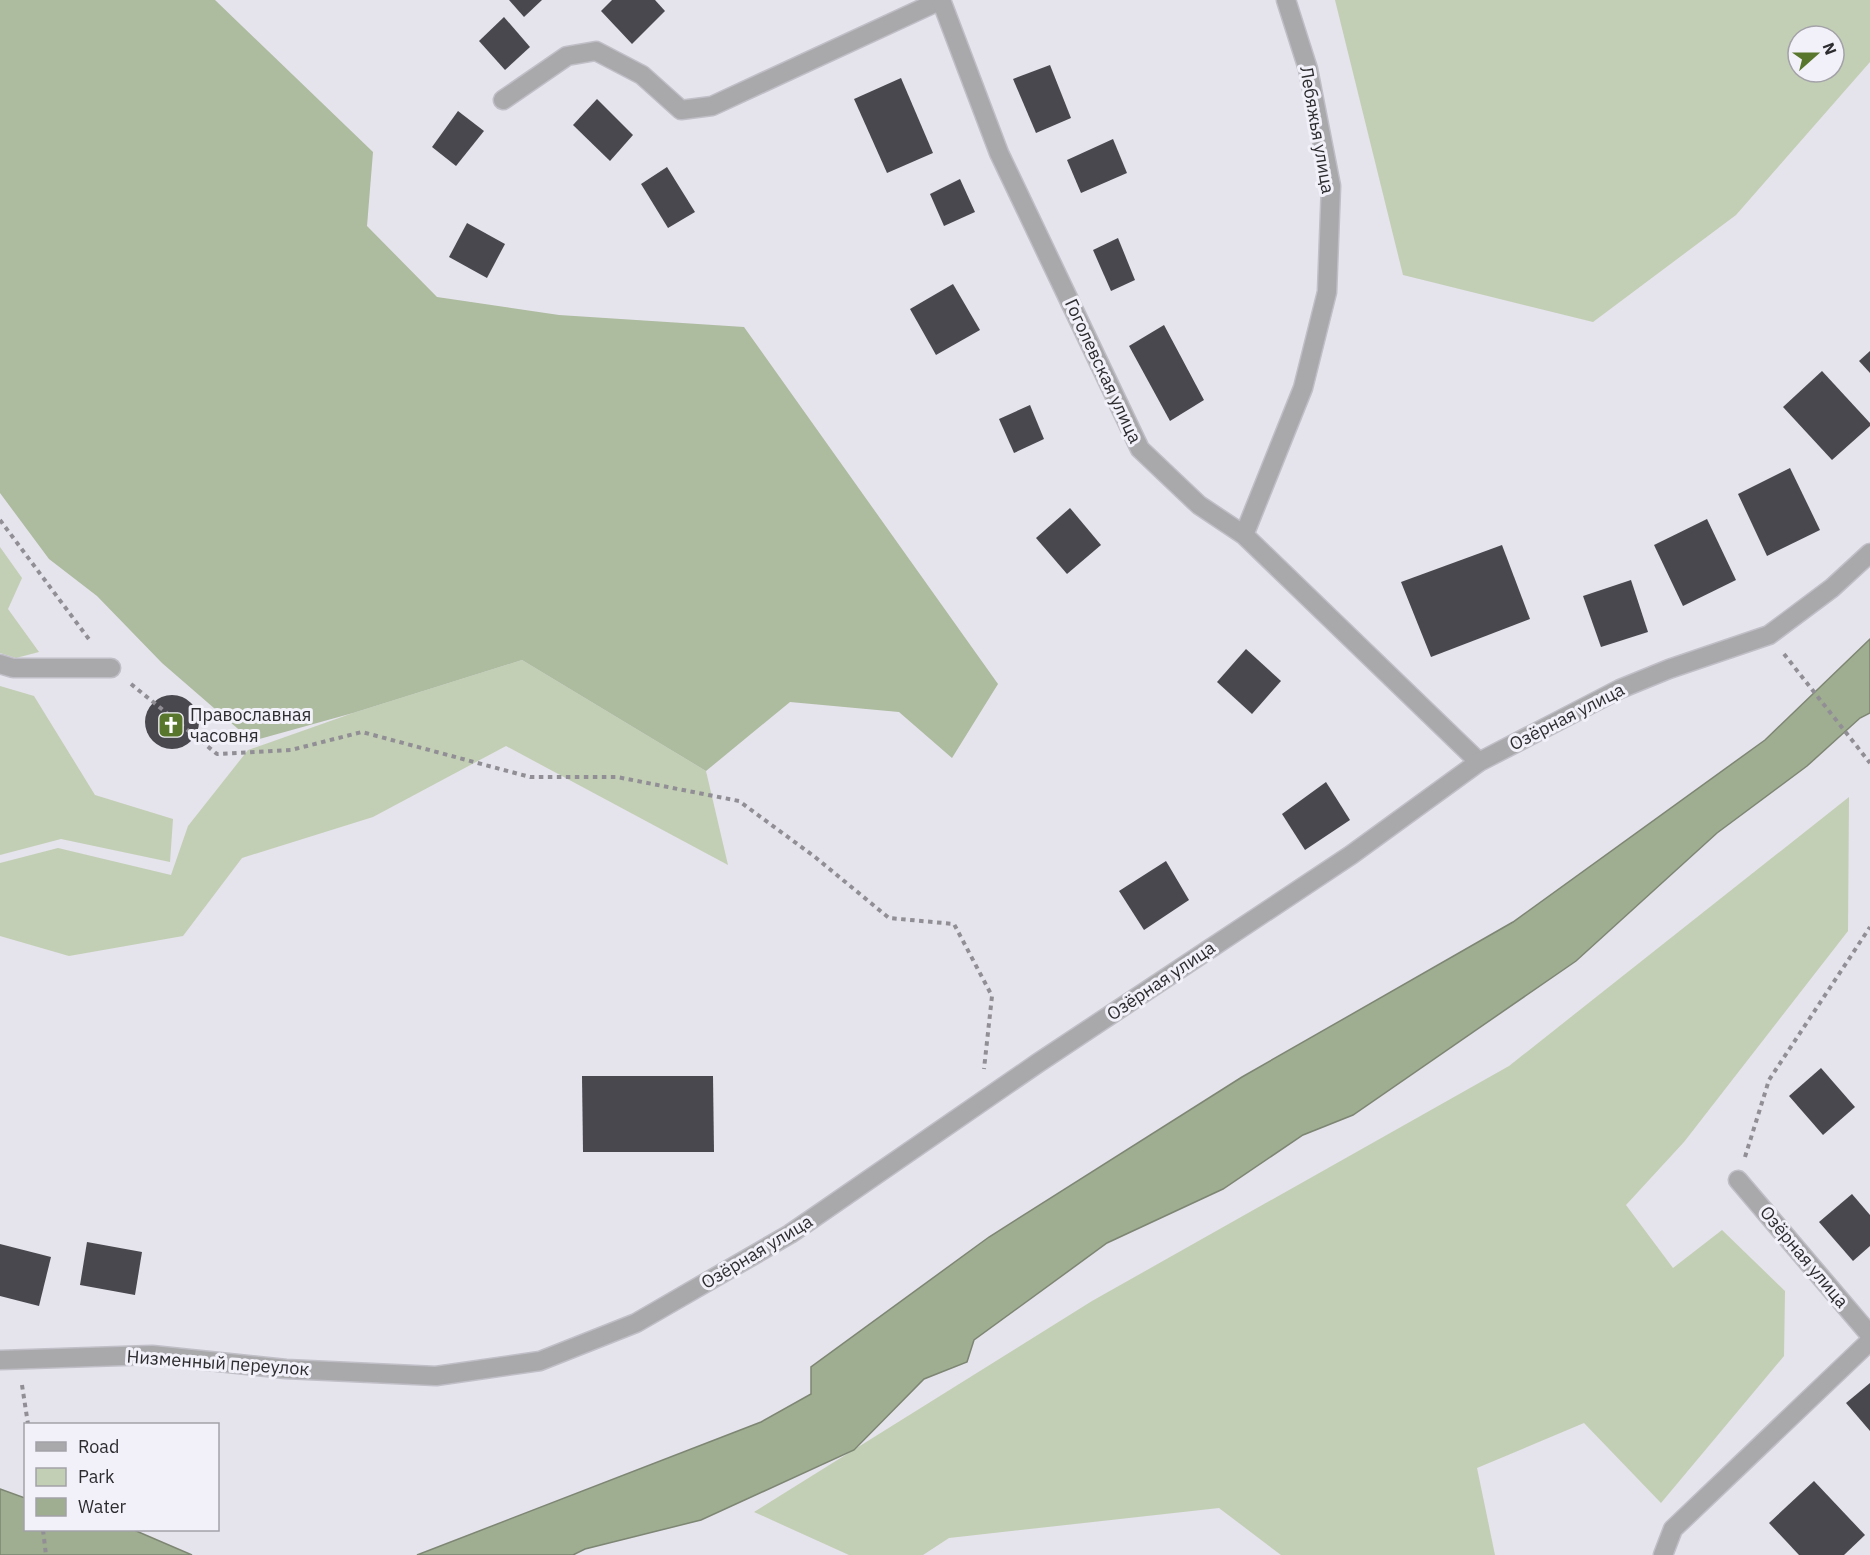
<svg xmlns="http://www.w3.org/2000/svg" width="1870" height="1555" viewBox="0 0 1870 1555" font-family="'IBM Plex Sans',sans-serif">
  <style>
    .green { fill: #c2cfb4; fill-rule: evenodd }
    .forest { fill: #adbb9f }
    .water { fill: #9fad90; stroke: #7d8673; stroke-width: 1.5 }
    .building { fill: #4a484f }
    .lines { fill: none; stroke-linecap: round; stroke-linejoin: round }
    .lane-casing { stroke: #c0bec6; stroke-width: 21 }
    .street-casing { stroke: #c0bec6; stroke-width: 21 }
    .path { stroke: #918f95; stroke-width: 4; stroke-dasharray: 4.5 4.5; stroke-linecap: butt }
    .lane { stroke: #a9a8ab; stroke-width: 18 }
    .street { stroke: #a9a8ab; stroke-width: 18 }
    .labels { text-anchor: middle; stroke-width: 6; stroke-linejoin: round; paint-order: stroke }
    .street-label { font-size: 18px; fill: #2d2c2f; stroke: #f2f0f9 }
    .poi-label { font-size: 18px; fill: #2d2c2f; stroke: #f2f0f9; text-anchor: start }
  </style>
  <rect width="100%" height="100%" fill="#e5e3ec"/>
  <!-- green -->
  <g class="green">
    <path d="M 1335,0 L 1870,0 L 1870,62 L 1736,215 L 1593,322 L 1403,275 ZM 1798,36 L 1834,36 L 1834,72 L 1798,72 Z"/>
    <path d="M 0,547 L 22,578 L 8,609 L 39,652 L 16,658 L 0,653 Z"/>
    <path d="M 522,660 L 706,771 L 728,865 L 506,746 L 373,817 L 242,858 L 183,936 L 69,956 L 0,936 L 0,863 L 58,848 L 171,875 L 188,826 L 248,750 L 353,713 Z"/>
    <path d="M 0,686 L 34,696 L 95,795 L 173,819 L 170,862 L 61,839 L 0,855 Z"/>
    <path d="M 1849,797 L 1848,931 L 1684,1142 L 1626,1205 L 1673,1268 L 1722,1230 L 1785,1291 L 1784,1356 L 1661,1503 L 1584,1423 L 1477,1468 L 1495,1555 L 1281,1555 L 1219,1508 L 949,1538 L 923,1555 L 849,1555 L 754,1512 L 1092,1301 L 1509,1066 Z"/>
  </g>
  <!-- forest -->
  <path class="forest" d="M 0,0 L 215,0 L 373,152 L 367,226 L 437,297 L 559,315 L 744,327 L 998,684 L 952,758 L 899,712 L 790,702 L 706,771 L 522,660 L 353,713 L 252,741 L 162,663 L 97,596 L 49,559 L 0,493 Z"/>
  <!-- water -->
  <g class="water">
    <path d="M 1870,639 L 1870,713 L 1860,718 L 1807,766 L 1717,833 L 1576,961 L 1353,1115 L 1303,1135 L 1223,1189 L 1107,1243 L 974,1340 L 967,1362 L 924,1379 L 854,1450 L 701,1520 L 585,1549 L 573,1555 L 417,1555 L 761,1422 L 811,1394 L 811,1367 L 989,1237 L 1242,1077 L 1513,922 L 1765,740 Z"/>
    <path d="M 0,1489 L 25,1498 L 26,1530 L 134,1530 L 192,1555 L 0,1555 Z"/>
  </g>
  <!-- building -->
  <g class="building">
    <path d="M 509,0 L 542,0 L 524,17 Z"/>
    <path d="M 612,0 L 655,0 L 665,11 L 632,44 L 601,11 Z"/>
    <path d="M 504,17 L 530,47 L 505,70 L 479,41 Z"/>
    <path d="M 1050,65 L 1071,118 L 1036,133 L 1013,79 Z"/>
    <path d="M 901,78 L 933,153 L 887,173 L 854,99 Z"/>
    <path d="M 597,99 L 633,135 L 610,161 L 573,125 Z"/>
    <path d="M 458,111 L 484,131 L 456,166 L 432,147 Z"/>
    <path d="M 1113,139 L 1127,173 L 1081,193 L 1067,160 Z"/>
    <path d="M 667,167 L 695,212 L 668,228 L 641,184 Z"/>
    <path d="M 960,179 L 975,212 L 944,226 L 930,194 Z"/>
    <path d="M 467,223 L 505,244 L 487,278 L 449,257 Z"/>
    <path d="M 1118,238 L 1135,280 L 1111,291 L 1093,250 Z"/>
    <path d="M 953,284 L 980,330 L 936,355 L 910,309 Z"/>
    <path d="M 1164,325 L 1204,400 L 1170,421 L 1129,346 Z"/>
    <path d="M 1870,351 L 1870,373 L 1859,361 Z"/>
    <path d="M 1822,371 L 1870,423 L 1870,426 L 1832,460 L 1783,407 Z"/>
    <path d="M 1030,405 L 1044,439 L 1014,453 L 999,419 Z"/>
    <path d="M 1790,468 L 1820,530 L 1767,556 L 1738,494 Z"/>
    <path d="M 1070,508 L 1101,545 L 1067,574 L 1036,538 Z"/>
    <path d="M 1707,519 L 1736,580 L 1683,606 L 1654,545 Z"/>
    <path d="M 1502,545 L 1530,619 L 1431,657 L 1401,582 Z"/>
    <path d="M 1631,580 L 1648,632 L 1601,647 L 1583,596 Z"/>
    <path d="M 1246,649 L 1281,681 L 1252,714 L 1217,682 Z"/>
    <circle cx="172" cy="722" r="27"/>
    <path d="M 1326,782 L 1350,820 L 1305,850 L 1282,814 Z"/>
    <path d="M 1166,861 L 1189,900 L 1144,930 L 1119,891 Z"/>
    <path d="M 1821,1068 L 1855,1107 L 1823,1135 L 1789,1096 Z"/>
    <path d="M 582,1076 L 713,1076 L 714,1152 L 583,1152 Z"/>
    <path d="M 1852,1194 L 1870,1215 L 1870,1246 L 1853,1261 L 1819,1222 Z"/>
    <path d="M 87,1242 L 142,1252 L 135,1295 L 80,1285 Z"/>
    <path d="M 0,1244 L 51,1257 L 39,1306 L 0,1296 Z"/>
    <path d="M 1870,1383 L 1870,1431 L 1846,1403 Z"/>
    <path d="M 1814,1481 L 1865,1535 L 1844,1555 L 1799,1555 L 1769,1523 Z"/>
  </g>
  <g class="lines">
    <!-- lane casing -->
    <g class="lane-casing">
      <g id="lane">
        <path d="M 503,100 L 567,56 L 596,51 L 642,75 L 681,110 L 712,106 L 941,0"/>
        <path d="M 0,664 L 13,668 L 111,668"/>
      </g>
    </g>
    <!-- street casing -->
    <g class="street-casing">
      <g id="street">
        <path d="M 941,0 L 999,153 L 1140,449 L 1199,505 L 1244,535 L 1479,762"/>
        <path d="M 1244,535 L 1303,388 L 1327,292 L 1331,186 L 1308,69 L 1286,0"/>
        <path d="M 1738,1180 L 1870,1335"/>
        <path d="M 0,1360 L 152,1355 L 286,1369 L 436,1376 L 540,1361 L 636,1323 L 790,1234 L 1038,1063 L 1351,855 L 1479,762 L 1620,689 L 1669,669 L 1769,635 L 1832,588 L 1870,553"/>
        <path d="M 1663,1555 L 1673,1529 L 1870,1341"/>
      </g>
    </g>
    <!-- path -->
    <g class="path">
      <path d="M 0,520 L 91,642"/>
      <path d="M 1784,654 L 1870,763"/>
      <path d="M 131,684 L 217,754 L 291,750 L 362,732 L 530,777 L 617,777 L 739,801 L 815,857 L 889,918 L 954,924 L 992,996 L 984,1069"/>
      <path d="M 1745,1157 L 1769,1080 L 1870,927"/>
      <path d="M 22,1385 L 28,1424"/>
      <path d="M 43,1530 L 46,1555"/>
    </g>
    <!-- lane -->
    <use href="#lane" class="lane"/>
    <!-- street -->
    <use href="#street" class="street"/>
  </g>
  <!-- icons -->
  <defs>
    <g id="church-square" transform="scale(1.35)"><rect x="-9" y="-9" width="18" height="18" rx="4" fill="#58772d" stroke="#f2f0f9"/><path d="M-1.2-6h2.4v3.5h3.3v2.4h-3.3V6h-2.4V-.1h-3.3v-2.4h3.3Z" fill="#fff"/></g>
  </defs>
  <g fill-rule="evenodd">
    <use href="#church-square" x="171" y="725"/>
  </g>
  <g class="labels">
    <!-- street labels -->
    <g class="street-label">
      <text transform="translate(1317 130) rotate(80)" y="6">Лебяжья улица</text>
      <text transform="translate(1103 371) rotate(65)" y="6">Гоголевская улица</text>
      <text transform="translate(1567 717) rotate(-27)" y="6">Озёрная улица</text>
      <text transform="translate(1161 981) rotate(-34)" y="6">Озёрная улица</text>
      <text transform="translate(757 1252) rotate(-31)" y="6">Озёрная улица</text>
      <text transform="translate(1804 1257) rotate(50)" y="6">Озёрная улица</text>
      <text transform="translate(218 1363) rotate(4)" y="6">Низменный переулок</text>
    </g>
    <!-- poi labels -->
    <g class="poi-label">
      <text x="190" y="721">Православная<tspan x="190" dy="21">часовня</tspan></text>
    </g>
  </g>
  <!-- legend -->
  <rect x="24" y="1423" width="195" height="108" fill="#f2f0f9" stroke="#a3a2a8" stroke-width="1.5"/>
  <rect x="36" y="1442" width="30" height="9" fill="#a9a8ab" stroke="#a3a2a8" stroke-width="1.5"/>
  <text x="78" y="1453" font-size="18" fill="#2d2c2f">Road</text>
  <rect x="36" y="1468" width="30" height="18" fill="#c2cfb4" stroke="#a3a2a8" stroke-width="1.5"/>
  <text x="78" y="1483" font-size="18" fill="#2d2c2f">Park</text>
  <rect x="36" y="1498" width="30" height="18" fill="#9fad90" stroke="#a3a2a8" stroke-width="1.5"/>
  <text x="78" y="1513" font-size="18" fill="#2d2c2f">Water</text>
  <!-- north arrow -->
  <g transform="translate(1816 54) rotate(69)"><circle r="28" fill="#f2f0f9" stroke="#a3a2a8" stroke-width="1.5"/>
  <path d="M0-4.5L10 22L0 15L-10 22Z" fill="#58772d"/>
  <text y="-9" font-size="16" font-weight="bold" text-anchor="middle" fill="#2d2c2f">N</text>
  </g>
</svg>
